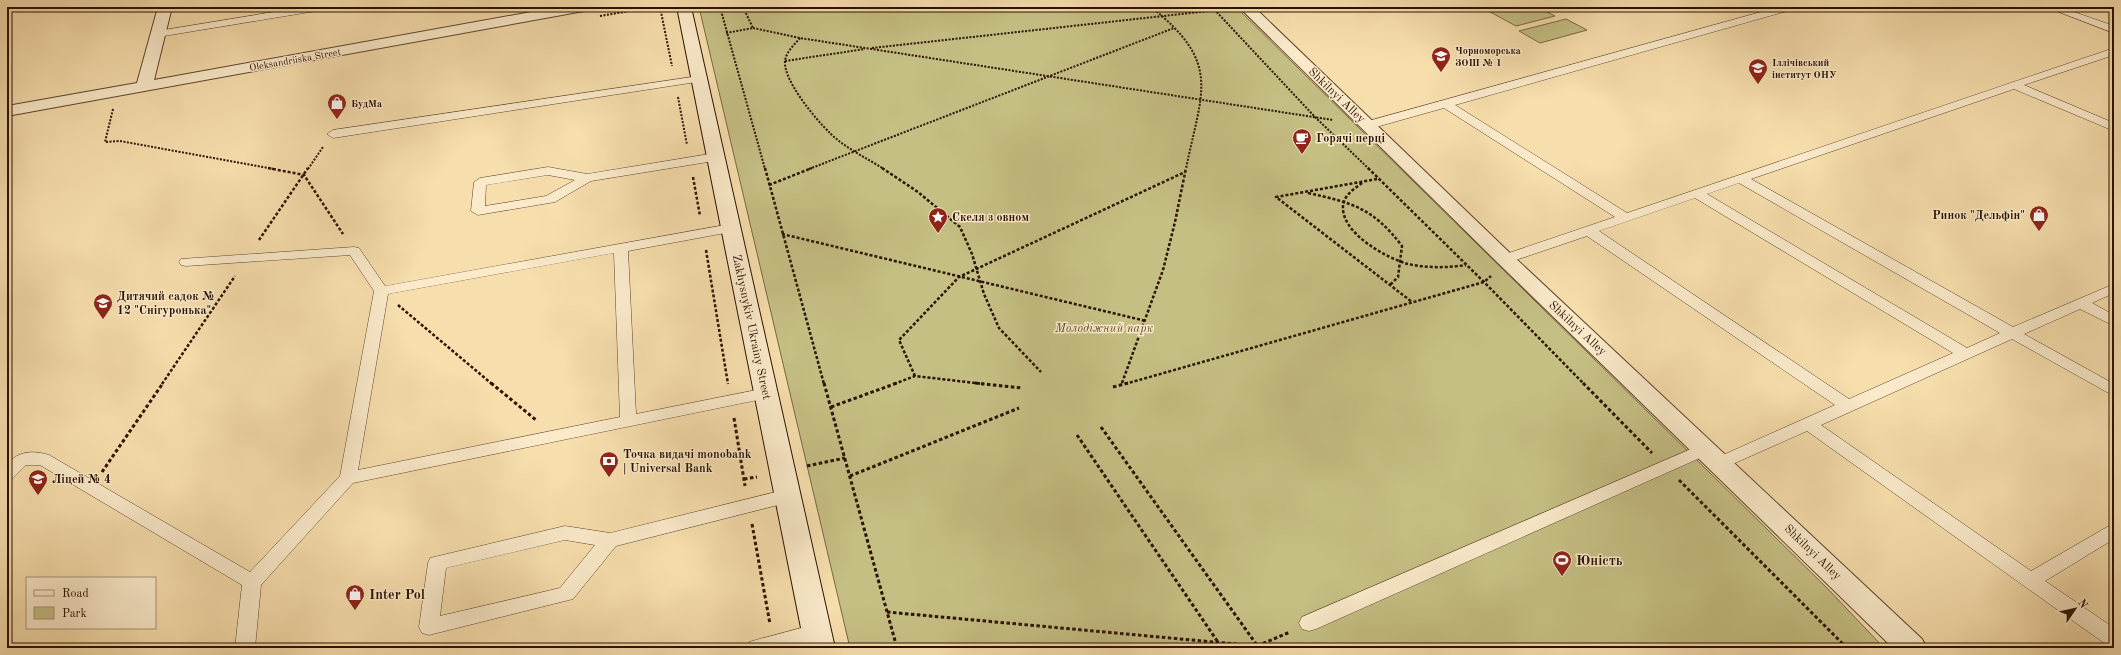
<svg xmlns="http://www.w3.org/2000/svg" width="2121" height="655" viewBox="0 0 2121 655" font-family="'Old Standard TT',serif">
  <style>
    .green { fill: #c5bf84; stroke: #786842 }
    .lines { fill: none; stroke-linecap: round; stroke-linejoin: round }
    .lane-casing { stroke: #5d442b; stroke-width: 1 }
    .street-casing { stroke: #5d442b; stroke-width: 2 }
    .secondary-casing { stroke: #2a1100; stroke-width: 2 }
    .path-far2 { stroke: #2a1100; stroke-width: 2; stroke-dasharray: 2 1.5; stroke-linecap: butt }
    .path-far1 { stroke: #2a1100; stroke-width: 2.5; stroke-dasharray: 3 2; stroke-linecap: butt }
    .path { stroke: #2a1100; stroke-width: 3; stroke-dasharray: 3.5 2.5; stroke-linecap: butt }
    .lane { fill: #faeaca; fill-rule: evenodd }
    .street { fill: #faeaca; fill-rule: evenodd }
    .secondary { fill: #faeaca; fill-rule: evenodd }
    .labels { text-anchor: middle; stroke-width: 3; stroke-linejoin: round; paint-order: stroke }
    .far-poi-label { font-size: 10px; font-weight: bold; fill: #2a1100; stroke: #faeaca; text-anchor: start }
    .far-street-label { font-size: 10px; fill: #2a1100; stroke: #faeaca }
    .street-label { font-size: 12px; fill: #2a1100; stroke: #faeaca }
    .poi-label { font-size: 12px; font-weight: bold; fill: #2a1100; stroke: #faeaca; text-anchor: start }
    .park-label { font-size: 12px; font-style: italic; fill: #604e2e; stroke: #faeaca }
    .near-poi-label { font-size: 14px; font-weight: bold; fill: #2a1100; stroke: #faeaca; text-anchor: start }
  </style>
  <rect width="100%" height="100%" fill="#f7dead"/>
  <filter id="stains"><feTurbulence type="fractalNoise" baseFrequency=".005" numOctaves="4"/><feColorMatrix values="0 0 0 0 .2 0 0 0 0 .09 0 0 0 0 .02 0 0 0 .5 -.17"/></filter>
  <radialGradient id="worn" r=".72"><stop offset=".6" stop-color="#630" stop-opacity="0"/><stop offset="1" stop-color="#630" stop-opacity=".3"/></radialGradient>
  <!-- green -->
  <g class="green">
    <path d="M 699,7 L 1236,7 L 1828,589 L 1884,648 L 850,648 Z"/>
    <path d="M 1481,7 L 1537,7 L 1555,16 L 1516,26 Z"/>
    <path d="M 1566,19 L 1587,30 L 1540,43 L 1519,31 Z"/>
  </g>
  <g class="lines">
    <!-- lane casing -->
    <g class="lane-casing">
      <g id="lane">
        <path d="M 304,7 L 327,7 L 322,10 L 158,37 L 153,34 L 158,31 Z"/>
        <path d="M 1779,7 L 1795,7 L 1794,9 L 1455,105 L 1627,213 L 2114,48 L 2114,55 L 2024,85 L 2114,123 L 2114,131 L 2014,89 L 1751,179 L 2013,327 L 2114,284 L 2114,293 L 2092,303 L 2114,315 L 2114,326 L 2080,309 L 2024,334 L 2114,384 L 2114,396 L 2012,339 L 1821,425 L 2031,571 L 2114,523 L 2114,539 L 2045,581 L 2114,628 L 2114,647 L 2107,645 L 1807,431 L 1726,467 L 1720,469 L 1714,467 L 1711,463 L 1714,459 L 1835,405 L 1587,236 L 1510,262 L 1500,262 L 1498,259 L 1500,256 L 1615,217 L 1444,108 L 1369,129 L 1363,125 L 1365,122 ZM 1739,183 L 2000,333 L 1967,348 L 1707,194 ZM 1695,198 L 1953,353 L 1849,399 L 1599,231 Z"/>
        <path d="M 2046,7 L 2060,7 L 2114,26 L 2114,33 Z"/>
        <path d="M 699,76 L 703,77 L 705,79 L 703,81 L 333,138 L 327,134 L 333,130 Z"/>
        <path d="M 716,153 L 720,154 L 722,157 L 720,160 L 591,181 L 555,202 L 478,215 L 471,211 L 474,182 L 480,178 L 548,167 L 587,174 ZM 548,175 L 575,180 L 546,196 L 485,206 L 486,185 Z"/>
        <path d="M 731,224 L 738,228 L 736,231 L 628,251 L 636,414 L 766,388 L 772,389 L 774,393 L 772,397 L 353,483 L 261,585 L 255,648 L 235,648 L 242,585 L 40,465 L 26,465 L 13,478 L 7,480 L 7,464 C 19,451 32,450 49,455 L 250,572 L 340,476 L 374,291 L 350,255 L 186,266 L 181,265 L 179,262 L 181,259 L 354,247 L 359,248 L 385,286 ZM 614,253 L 620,417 L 358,470 L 388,294 Z"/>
        <path d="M 1705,443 L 1711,445 L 1713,449 L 1711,453 L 1316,629 L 1309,631 L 1302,629 L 1299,623 L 1302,617 Z"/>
        <path d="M 788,489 L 794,491 L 797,496 L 794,501 L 616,546 L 573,599 L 429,635 L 422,633 L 419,627 L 428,563 L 430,558 L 565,526 L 610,533 ZM 565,540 L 595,545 L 560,588 L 440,616 L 446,568 Z"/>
        <path d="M 816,624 L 823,626 L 826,632 L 823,638 L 787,648 L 746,648 L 749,642 L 756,640 Z"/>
      </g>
    </g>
    <!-- street casing -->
    <g class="street-casing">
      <g id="street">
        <path d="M 158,7 L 172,7 L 154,80 L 559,7 L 591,7 L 589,10 L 584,11 L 7,116 L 7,106 L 137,83 Z"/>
        <path d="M 1239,7 L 1254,7 L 1512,255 L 1922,639 L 1927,648 L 1893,648 L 1498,263 Z"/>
      </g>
    </g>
    <!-- secondary casing -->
    <g class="secondary-casing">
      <path id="secondary" d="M 677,7 L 691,7 L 835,648 L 805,648 Z"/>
    </g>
    <!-- path-far2 -->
    <g class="path-far2">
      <path d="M 660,7 L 672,66"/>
      <path d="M 720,7 L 765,169"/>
      <path d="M 1151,7 C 1223,64 1201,92 1186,169"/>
      <path d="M 1212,7 L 1315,117 L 1369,169"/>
      <path d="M 600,16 L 653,7"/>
      <path d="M 753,28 L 800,38 L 1333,120"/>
      <path d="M 726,33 L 753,28 L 743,7"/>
      <path d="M 800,38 C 794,45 786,52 785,61 C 783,80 816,120 830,133 C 842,146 868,159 884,169"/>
      <path d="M 872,48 L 1227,9"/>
      <path d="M 785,61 L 865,49"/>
      <path d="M 678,97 L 687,145"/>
      <path d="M 113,109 L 105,142 L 120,141 L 274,169"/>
      <path d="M 308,169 L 323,147"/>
      <path d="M 809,169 L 1174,28"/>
    </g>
    <!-- path-far1 -->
    <g class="path-far1">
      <path d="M 268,168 L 304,175 L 343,234"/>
      <path d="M 765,168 L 824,384"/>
      <path d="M 882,168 L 918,192 L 960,227 L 972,254 L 984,294 L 999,328 L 1041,372"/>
      <path d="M 1368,168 L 1484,282 L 1584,384"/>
      <path d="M 693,177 L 700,216"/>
      <path d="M 1377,179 L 1276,197 L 1412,302"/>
      <path d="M 1362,183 C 1354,189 1344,195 1343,206 C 1341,233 1386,258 1408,264 C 1427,268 1447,268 1466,265"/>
      <path d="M 769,185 L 812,168"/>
      <path d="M 1308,193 C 1353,203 1373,208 1402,246 L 1398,277 L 1390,285"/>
      <path d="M 782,234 L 1146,321"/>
      <path d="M 259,240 L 308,168"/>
      <path d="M 706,250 L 728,384"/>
      <path d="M 398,305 L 492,384"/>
      <path d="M 915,376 L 899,340 L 959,277 L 1185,172"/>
      <path d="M 1122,383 L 1163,270 L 1175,222 L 1186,168"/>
      <path d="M 162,384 L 235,276"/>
      <path d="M 894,384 L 915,376 L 984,384"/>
      <path d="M 1125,384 L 1484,282 L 1491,276"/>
    </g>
    <!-- path -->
    <g class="path">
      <path d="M 491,383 L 536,420"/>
      <path d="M 824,383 L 897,648"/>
      <path d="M 975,383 L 1022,388"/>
      <path d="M 1583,383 L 1652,453"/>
      <path d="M 1113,387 L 1128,383"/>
      <path d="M 831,407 L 897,383"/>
      <path d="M 734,418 L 745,486"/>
      <path d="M 1101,427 L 1259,648"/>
      <path d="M 1077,435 L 1222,648"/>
      <path d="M 807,466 L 845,458"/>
      <path d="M 102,472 L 163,383"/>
      <path d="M 850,476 L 1019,408"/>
      <path d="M 744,479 L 757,477"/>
      <path d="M 1679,480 L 1847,648"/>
      <path d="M 752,524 L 770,624"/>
      <path d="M 887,612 L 1257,646 L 1290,632"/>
    </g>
    <!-- lane -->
    <use href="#lane" class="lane"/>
    <!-- street -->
    <use href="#street" class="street"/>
    <!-- secondary -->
    <use href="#secondary" class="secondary"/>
  </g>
  <!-- icons -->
  <defs>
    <g id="school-pin" transform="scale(1)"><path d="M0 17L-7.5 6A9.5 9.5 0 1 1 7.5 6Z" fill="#8f2418" stroke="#faeaca"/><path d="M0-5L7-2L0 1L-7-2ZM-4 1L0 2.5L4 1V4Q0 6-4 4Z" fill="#fff"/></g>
    <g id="university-pin" transform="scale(1)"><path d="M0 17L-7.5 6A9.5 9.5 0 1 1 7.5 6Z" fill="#8f2418" stroke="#faeaca"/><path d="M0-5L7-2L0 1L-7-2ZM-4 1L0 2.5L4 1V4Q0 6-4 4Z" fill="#fff"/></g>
    <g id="shop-pin" transform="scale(1)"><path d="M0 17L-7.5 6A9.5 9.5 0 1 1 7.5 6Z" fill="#8f2418" stroke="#faeaca"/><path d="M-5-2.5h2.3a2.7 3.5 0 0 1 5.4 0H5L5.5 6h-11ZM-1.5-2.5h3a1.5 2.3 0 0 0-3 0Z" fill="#fff"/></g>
    <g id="cafe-pin" transform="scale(1)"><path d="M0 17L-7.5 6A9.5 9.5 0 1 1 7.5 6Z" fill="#8f2418" stroke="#faeaca"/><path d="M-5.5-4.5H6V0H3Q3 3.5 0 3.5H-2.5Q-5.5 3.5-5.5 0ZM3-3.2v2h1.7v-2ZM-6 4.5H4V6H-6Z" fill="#fff"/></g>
    <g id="sight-pin" transform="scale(1)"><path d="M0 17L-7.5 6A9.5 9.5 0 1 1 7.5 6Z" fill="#8f2418" stroke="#faeaca"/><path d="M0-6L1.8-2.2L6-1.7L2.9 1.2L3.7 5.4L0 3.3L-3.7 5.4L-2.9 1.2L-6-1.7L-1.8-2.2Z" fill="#fff"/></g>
    <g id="bank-pin" transform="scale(1)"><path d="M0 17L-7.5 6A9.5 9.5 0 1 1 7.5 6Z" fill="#8f2418" stroke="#faeaca"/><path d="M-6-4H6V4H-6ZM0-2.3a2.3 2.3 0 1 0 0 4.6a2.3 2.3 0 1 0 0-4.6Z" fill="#fff"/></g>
    <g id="stadium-pin" transform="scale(1)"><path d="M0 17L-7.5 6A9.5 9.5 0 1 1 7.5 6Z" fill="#8f2418" stroke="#faeaca"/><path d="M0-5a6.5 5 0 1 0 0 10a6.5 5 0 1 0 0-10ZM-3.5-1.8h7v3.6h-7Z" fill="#fff"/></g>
  </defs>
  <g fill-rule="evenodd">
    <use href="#school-pin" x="1441" y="56"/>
    <use href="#university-pin" x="1758" y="68"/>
    <use href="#shop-pin" x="337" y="103"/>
    <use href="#cafe-pin" x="1302" y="138"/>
    <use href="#shop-pin" x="2039" y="215"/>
    <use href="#sight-pin" x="938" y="217"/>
    <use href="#school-pin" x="103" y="303"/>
    <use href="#bank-pin" x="609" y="461"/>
    <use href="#school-pin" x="38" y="479"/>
    <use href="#stadium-pin" x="1562" y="560"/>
    <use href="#shop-pin" x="355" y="594"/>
  </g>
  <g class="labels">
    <!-- far-poi labels -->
    <g class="far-poi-label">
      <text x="1455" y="54">Чорноморська<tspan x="1455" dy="12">ЗОШ № 1</tspan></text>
      <text x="1772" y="66">Іллічівський<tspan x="1772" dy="12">інститут ОНУ</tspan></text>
      <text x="351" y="107">БудМа</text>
    </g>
    <!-- far-street labels -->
    <g class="far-street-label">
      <text transform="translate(295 59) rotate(-10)" y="4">Oleksandriiska Street</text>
    </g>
    <!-- street labels -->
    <g class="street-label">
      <text transform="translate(1337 95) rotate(44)" y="4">Shkilnyi Alley</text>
      <text transform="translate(752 327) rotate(78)" y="4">Zakhysnykiv Ukrainy Street</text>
      <text transform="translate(1578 328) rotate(43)" y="4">Shkilnyi Alley</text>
      <text transform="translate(1813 552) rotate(44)" y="4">Shkilnyi Alley</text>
    </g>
    <!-- poi labels -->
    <g class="poi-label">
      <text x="1316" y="142">Горячі перці</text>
      <text x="2025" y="219" text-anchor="end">Ринок "Дельфін"</text>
      <text x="952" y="221">Скеля з овном</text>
      <text x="117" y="300">Дитячий садок №<tspan x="117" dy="14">12 "Снігуронька"</tspan></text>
      <text x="623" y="458">Точка видачі monobank<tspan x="623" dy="14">| Universal Bank</tspan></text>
      <text x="52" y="483">Ліцей № 4</text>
    </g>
    <!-- park labels -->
    <g class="park-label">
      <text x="1104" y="332">Молодіжний парк</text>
    </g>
    <!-- near-poi labels -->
    <g class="near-poi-label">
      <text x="1576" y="565">Юність</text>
      <text x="369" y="599">Inter Pol</text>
    </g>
  </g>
  <!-- margin -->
  <rect width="2121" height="655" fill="none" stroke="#f7dead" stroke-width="24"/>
  <rect x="8" y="8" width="2105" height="639" fill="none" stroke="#2a1100" stroke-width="2"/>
  <rect x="12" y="12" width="2097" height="631" fill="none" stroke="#2a1100"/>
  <!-- legend -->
  <rect x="26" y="577" width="130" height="52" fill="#faeaca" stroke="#a79379"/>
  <rect x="34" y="590" width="20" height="6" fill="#faeaca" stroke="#a79379"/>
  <text x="62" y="597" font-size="12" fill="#2a1100">Road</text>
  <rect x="34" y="607" width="20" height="12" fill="#c5bf84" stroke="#a79379"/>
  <text x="62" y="617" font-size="12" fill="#2a1100">Park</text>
  <!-- north arrow -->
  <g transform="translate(2075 609) rotate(56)" stroke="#faeaca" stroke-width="3" paint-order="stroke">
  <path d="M0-3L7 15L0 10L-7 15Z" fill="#2a1100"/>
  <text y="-6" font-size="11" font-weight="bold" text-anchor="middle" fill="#2a1100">N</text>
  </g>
  <rect width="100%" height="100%" filter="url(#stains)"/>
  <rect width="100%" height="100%" fill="url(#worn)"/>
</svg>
